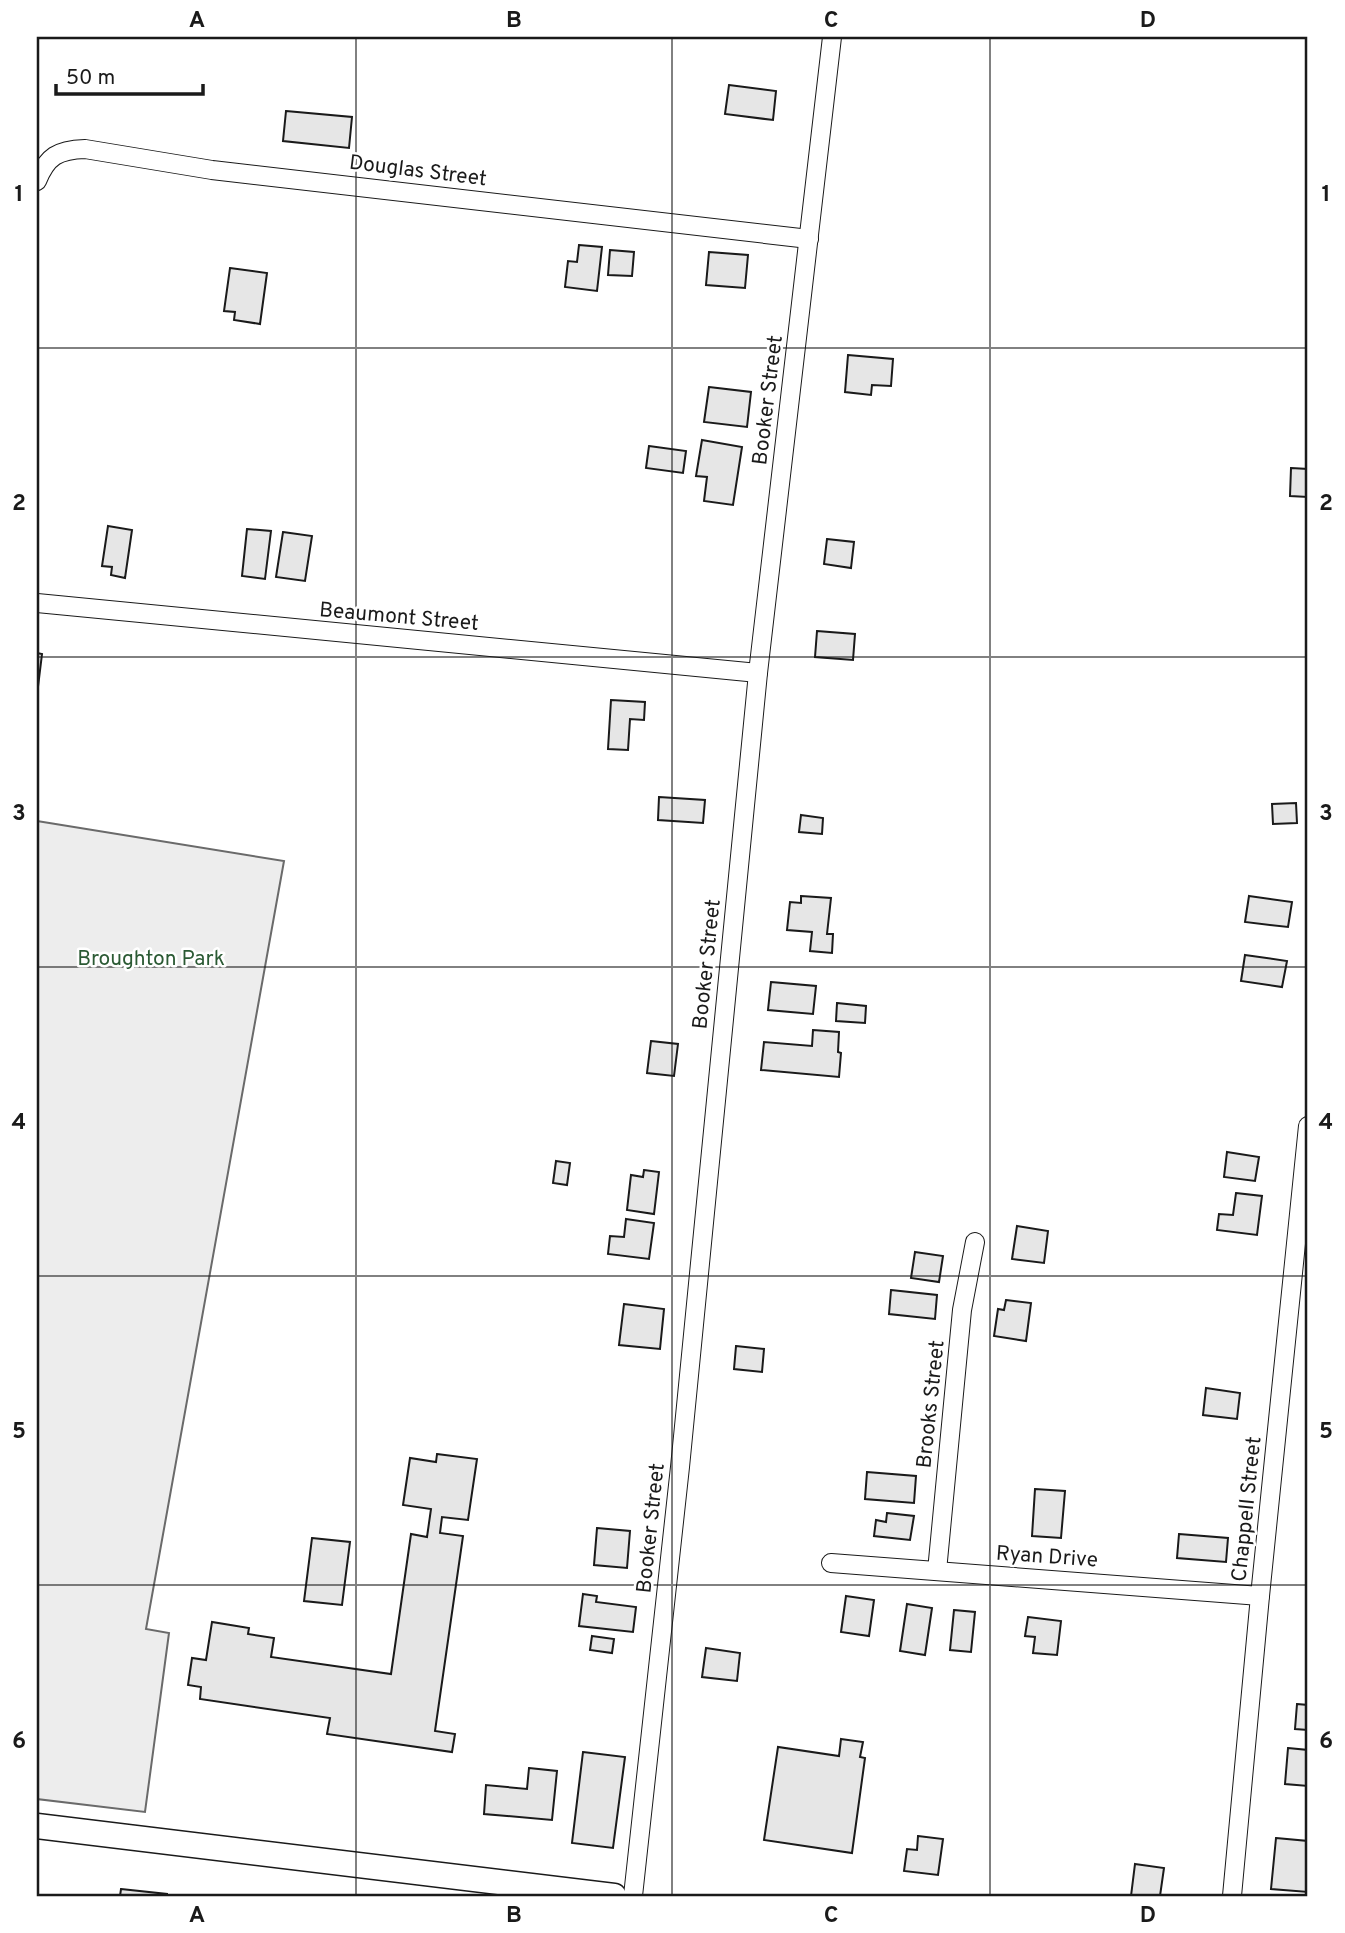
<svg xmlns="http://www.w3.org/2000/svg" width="1345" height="1933" viewBox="0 0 1345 1933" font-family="Overpass,sans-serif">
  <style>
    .built { fill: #ededed; stroke: #6a6a6a; stroke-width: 2 }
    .building { fill: #e6e6e6; stroke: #1a1a1a; stroke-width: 2 }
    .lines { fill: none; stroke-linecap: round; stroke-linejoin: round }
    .street-casing { stroke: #1a1a1a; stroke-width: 20 }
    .secondary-casing { stroke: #1a1a1a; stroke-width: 27 }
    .street { stroke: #fff; stroke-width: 18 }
    .secondary { stroke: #fff; stroke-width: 24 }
    .grid { fill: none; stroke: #1a1a1a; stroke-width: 2; stroke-opacity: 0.55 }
    .labels { text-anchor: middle; stroke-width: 5; stroke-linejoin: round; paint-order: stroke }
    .street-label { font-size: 21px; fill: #1a1a1a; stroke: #fff }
    .park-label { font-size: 21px; fill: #2b5a34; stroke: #fff }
    .neatline { fill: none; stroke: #1a1a1a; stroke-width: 2.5 }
    .grid-label { font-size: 23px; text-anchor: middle; font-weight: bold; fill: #1a1a1a }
  </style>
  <rect width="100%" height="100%" fill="#fff"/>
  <!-- built -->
  <path class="built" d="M 37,821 L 284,861 L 146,1629 L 169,1633 L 145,1812 L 37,1799 Z"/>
  <!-- building -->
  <g class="building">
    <path d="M 729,85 L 776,91 L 773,120 L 725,114 Z"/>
    <path d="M 286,111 L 352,117 L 349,148 L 283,141 Z"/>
    <path d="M 579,245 L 602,247 L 597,291 L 565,287 L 568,261 L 577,262 Z"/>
    <path d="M 610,250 L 634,252 L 632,276 L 608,275 Z"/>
    <path d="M 709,252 L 748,255 L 745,288 L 706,285 Z"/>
    <path d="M 230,268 L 267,273 L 260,324 L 234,320 L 235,312 L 224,311 Z"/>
    <path d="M 848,355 L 893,359 L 891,386 L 872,385 L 871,395 L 845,392 Z"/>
    <path d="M 709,387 L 751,392 L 747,427 L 704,422 Z"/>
    <path d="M 702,440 L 742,447 L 733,505 L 704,501 L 707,477 L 696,476 Z"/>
    <path d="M 649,446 L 686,451 L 683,473 L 646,468 Z"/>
    <path d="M 1291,468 L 1308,469 L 1308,497 L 1290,496 Z"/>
    <path d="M 108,526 L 132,530 L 125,578 L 111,575 L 112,567 L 102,566 Z"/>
    <path d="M 247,529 L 271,531 L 265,579 L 242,576 Z"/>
    <path d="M 283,532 L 312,536 L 305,581 L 276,577 Z"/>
    <path d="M 827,539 L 854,542 L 851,568 L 824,564 Z"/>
    <path d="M 817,631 L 855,634 L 853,660 L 815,657 Z"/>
    <path d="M 37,653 L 42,654 L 37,695 Z"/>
    <path d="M 611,700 L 645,702 L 644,720 L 630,719 L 628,750 L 608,749 Z"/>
    <path d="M 659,797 L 705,800 L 703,823 L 658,820 Z"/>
    <path d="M 1296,803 L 1297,823 L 1273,824 L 1272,804 Z"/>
    <path d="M 801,815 L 823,818 L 822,834 L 799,832 Z"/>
    <path d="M 801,896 L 831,898 L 827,934 L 833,934 L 832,953 L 810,951 L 812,932 L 787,930 L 790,902 L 801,903 Z"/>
    <path d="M 1249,896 L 1292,902 L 1288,927 L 1245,922 Z"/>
    <path d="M 1245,955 L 1287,961 L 1282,987 L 1241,981 Z"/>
    <path d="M 771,982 L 816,986 L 813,1014 L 768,1010 Z"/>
    <path d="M 837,1003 L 866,1006 L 865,1023 L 836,1021 Z"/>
    <path d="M 813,1030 L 839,1032 L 838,1052 L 841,1053 L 839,1077 L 761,1070 L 764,1042 L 812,1046 Z"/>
    <path d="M 651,1041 L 678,1044 L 674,1076 L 647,1073 Z"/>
    <path d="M 1227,1152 L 1259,1157 L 1255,1181 L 1224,1177 Z"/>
    <path d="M 556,1161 L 570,1163 L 567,1185 L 553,1183 Z"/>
    <path d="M 644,1170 L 659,1172 L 654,1214 L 627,1210 L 631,1175 L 643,1177 Z"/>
    <path d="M 1236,1193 L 1262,1196 L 1257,1235 L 1217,1230 L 1219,1214 L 1233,1215 Z"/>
    <path d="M 626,1219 L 654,1223 L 649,1259 L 608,1254 L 610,1236 L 624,1237 Z"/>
    <path d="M 1017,1226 L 1048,1231 L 1044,1263 L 1012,1259 Z"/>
    <path d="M 915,1252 L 943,1256 L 939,1282 L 911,1278 Z"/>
    <path d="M 891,1290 L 937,1295 L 935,1319 L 889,1314 Z"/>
    <path d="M 1006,1300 L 1031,1303 L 1026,1341 L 994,1336 L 998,1309 L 1004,1310 Z"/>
    <path d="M 624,1304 L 664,1309 L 660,1349 L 619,1345 Z"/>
    <path d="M 736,1346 L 764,1349 L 762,1372 L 734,1369 Z"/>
    <path d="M 1206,1388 L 1240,1393 L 1237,1419 L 1203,1415 Z"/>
    <path d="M 437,1454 L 477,1459 L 468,1520 L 442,1517 L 440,1533 L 463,1536 L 435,1731 L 455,1734 L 452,1752 L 327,1734 L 330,1718 L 200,1699 L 201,1687 L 188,1685 L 192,1658 L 206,1660 L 212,1622 L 249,1628 L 248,1634 L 274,1638 L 271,1657 L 391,1674 L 411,1534 L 427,1537 L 431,1509 L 403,1505 L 410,1458 L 436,1462 Z"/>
    <path d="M 867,1472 L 916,1476 L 914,1503 L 865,1499 Z"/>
    <path d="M 1035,1489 L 1065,1491 L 1061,1538 L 1032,1536 Z"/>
    <path d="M 887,1513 L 914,1516 L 910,1540 L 874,1536 L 876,1520 L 886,1522 Z"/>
    <path d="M 597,1528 L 630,1531 L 627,1568 L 594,1565 Z"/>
    <path d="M 1179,1534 L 1228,1538 L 1226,1562 L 1177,1558 Z"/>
    <path d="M 312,1538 L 350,1542 L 342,1605 L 304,1601 Z"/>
    <path d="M 583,1594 L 597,1596 L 596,1602 L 636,1607 L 633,1632 L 579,1626 Z"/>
    <path d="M 846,1596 L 874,1600 L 869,1636 L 841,1632 Z"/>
    <path d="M 907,1604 L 932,1608 L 925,1655 L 900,1651 Z"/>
    <path d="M 954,1610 L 975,1612 L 971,1652 L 950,1650 Z"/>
    <path d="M 1028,1617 L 1061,1621 L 1057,1655 L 1033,1653 L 1035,1637 L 1025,1636 Z"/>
    <path d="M 592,1636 L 614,1639 L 612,1653 L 590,1650 Z"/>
    <path d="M 706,1648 L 740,1653 L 737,1681 L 702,1677 Z"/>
    <path d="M 1297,1704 L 1308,1705 L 1308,1730 L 1295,1729 Z"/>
    <path d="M 841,1739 L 863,1742 L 860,1757 L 865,1758 L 852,1853 L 764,1840 L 778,1747 L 839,1756 Z"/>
    <path d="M 1288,1748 L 1308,1750 L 1308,1786 L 1285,1784 Z"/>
    <path d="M 583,1752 L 625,1757 L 613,1848 L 572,1843 Z"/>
    <path d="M 529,1768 L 557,1771 L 552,1820 L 484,1814 L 486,1785 L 527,1789 Z"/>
    <path d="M 918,1836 L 943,1839 L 938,1875 L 904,1871 L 907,1849 L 917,1850 Z"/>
    <path d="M 1276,1838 L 1308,1841 L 1308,1892 L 1271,1889 Z"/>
    <path d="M 1135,1864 L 1164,1868 L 1160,1896 L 1131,1896 Z"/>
    <path d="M 121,1889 L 167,1894 L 167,1896 L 120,1896 Z"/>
  </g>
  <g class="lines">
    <!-- street casing -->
    <g class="street-casing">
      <g id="street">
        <path d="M 37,181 C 47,156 58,150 85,149 L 212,170 L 809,239"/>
        <path d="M 37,603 L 758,673"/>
        <path d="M 831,1563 L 1260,1596"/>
        <path d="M 937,1571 L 962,1310 L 975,1242"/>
        <path d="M 633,1896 L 680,1467 L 758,673 L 832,37"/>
        <path d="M 1232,1896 L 1260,1596 L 1308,1126"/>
      </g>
    </g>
    <!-- secondary casing -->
    <g class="secondary-casing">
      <path id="secondary" d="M 37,1826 L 614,1896"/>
    </g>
    <!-- street -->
    <use href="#street" class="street"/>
    <!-- secondary -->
    <use href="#secondary" class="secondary"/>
  </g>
  <!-- grid -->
  <path class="grid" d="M 356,37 L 356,1896M 672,37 L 672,1896M 990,37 L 990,1896M 37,348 L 1308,348M 37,657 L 1308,657M 37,967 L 1308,967M 37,1276 L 1308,1276M 37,1585 L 1308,1585"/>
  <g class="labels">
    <!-- street labels -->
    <g class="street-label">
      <text transform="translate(418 170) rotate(7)" y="7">Douglas Street</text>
      <text transform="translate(767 400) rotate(-83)" y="7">Booker Street</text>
      <text transform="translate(399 616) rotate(5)" y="7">Beaumont Street</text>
      <text transform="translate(706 964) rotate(-84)" y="7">Booker Street</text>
      <text transform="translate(930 1404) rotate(-84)" y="7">Brooks Street</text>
      <text transform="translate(1246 1509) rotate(-84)" y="7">Chappell Street</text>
      <text transform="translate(650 1528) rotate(-84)" y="7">Booker Street</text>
      <text transform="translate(1047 1556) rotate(4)" y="7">Ryan Drive</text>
    </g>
    <!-- park labels -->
    <g class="park-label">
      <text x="151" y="965">Broughton Park</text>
    </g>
  </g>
  <!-- border -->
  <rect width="1345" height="1933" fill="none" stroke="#ffffff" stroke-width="77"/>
  <!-- scale -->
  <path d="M56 84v10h147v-10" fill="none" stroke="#1a1a1a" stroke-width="3.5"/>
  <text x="66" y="84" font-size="21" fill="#1a1a1a" stroke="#ffffff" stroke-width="5" paint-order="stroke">50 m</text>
  <rect x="38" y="38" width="1268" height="1857" class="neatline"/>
  <g class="grid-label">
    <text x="197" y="27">A</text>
    <text x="514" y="27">B</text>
    <text x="831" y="27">C</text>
    <text x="1148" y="27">D</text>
    <text x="19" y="201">1</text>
    <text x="1326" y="201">1</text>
    <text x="19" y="510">2</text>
    <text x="1326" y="510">2</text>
    <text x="19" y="820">3</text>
    <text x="1326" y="820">3</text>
    <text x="19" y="1129">4</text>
    <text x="1326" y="1129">4</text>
    <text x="19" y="1438">5</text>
    <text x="1326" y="1438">5</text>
    <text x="19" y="1748">6</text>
    <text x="1326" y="1748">6</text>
    <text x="197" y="1922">A</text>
    <text x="514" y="1922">B</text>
    <text x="831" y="1922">C</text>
    <text x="1148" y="1922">D</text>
  </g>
</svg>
